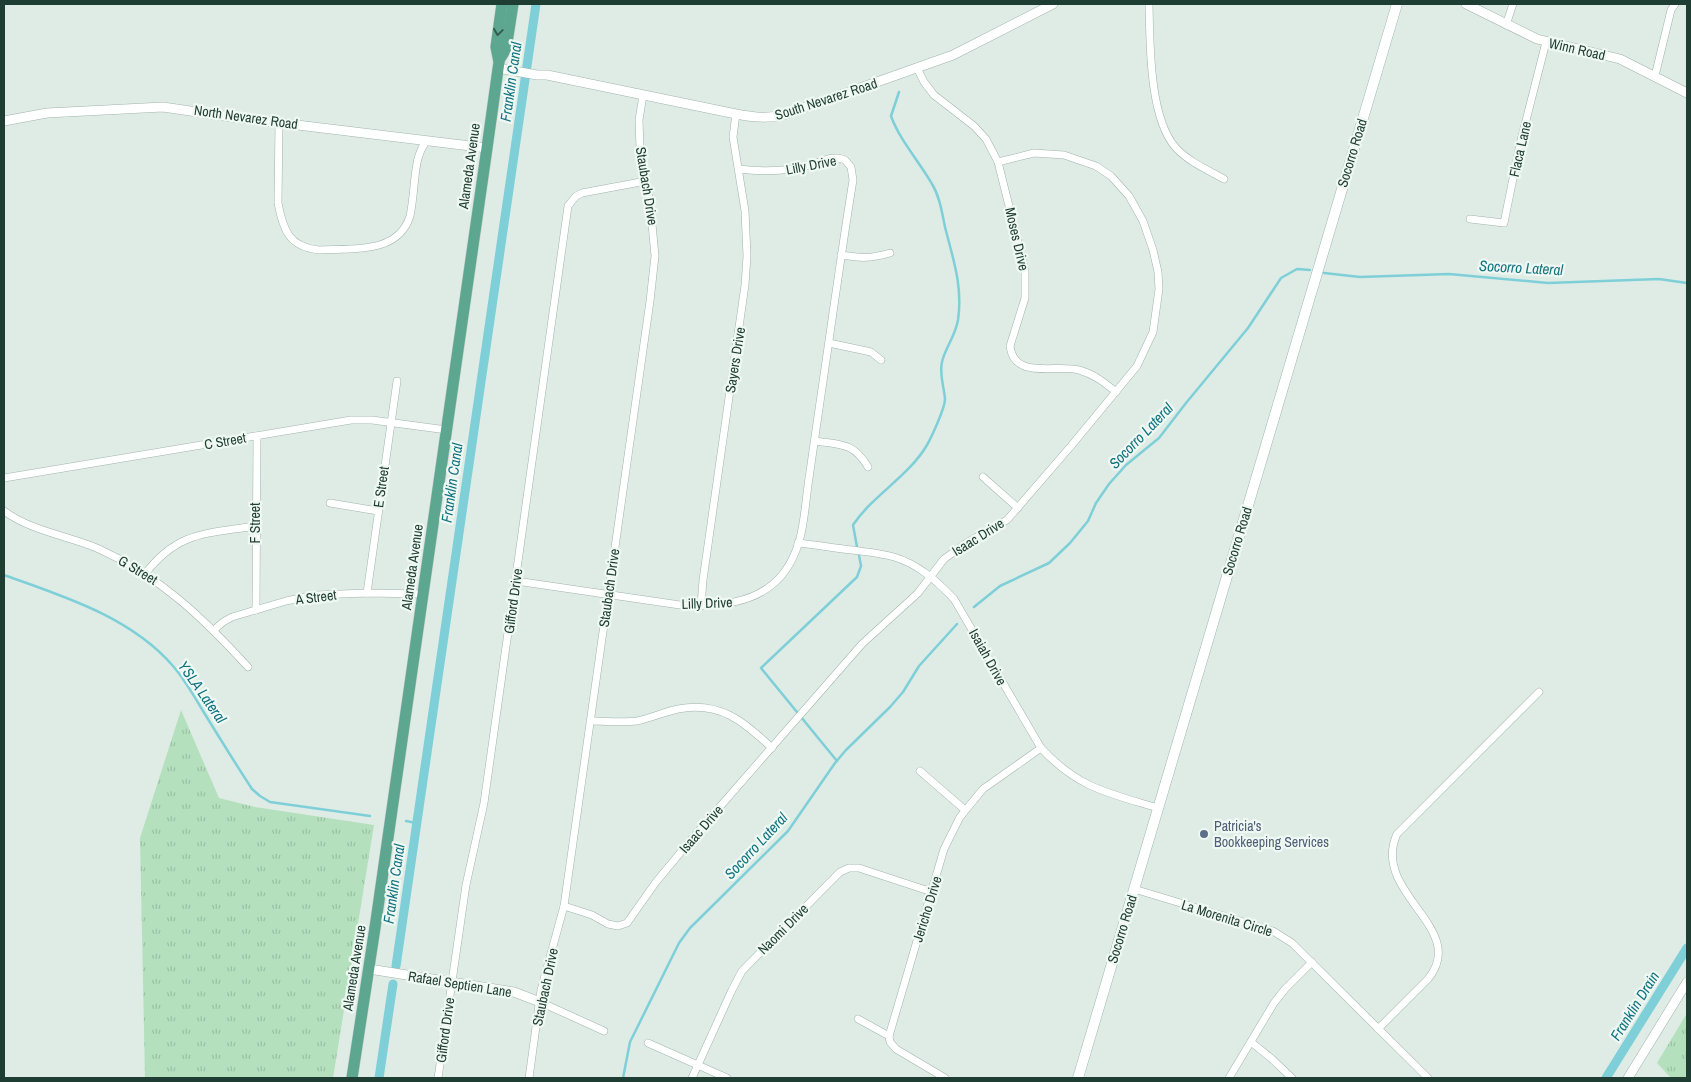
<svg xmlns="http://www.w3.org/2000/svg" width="1691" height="1082" viewBox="0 0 1691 1082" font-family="'Archivo Narrow',sans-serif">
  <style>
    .grass { fill: url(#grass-tufts) }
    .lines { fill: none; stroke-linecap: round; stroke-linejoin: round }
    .stream { stroke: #7fcfd8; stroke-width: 2.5 }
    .canal { stroke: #7fcfd8; stroke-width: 9 }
    .minor-casing { stroke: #a1b4ac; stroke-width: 8 }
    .tertiary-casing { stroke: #a1b4ac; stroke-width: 10 }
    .secondary-casing { stroke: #9cb9ad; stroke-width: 11 }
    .primary-casing { stroke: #c0c9c6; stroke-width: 12 }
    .minor { stroke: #fff; stroke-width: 7 }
    .tertiary { stroke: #fff; stroke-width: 9 }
    .secondary { stroke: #fff; stroke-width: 10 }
    .primary { stroke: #5da790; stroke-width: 11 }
    .oneway { stroke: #315d4f }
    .service-dot { fill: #5c6f8a; stroke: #eff8f3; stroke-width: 2 }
    .labels { text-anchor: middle; stroke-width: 4.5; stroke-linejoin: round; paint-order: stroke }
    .street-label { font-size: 14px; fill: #1e3d33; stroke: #eff8f3 }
    .service-label { font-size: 14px; fill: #4e5e75; stroke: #eff8f3; text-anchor: start }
    .water-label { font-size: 15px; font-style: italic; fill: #117380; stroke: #eff8f3 }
  </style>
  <defs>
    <pattern id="grass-tufts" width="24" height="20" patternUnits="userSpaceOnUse" patternTransform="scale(1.25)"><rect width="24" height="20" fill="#b4e0bd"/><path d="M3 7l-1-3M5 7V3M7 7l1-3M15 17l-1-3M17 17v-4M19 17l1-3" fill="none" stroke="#9ac1a3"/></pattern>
  </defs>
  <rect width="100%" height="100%" fill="#deece5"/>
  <!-- grass -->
  <g class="grass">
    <path d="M 181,710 L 219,798 L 255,807 L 374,825 L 333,1078 L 145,1078 L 140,838 Z"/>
    <path d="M 1687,1013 L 1687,1078 L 1671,1078 L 1657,1063 Z"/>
  </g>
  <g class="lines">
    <!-- stream -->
    <g class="stream">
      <path d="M 1324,273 L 1360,277 L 1449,274 L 1548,283 L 1659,279 L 1687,283"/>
      <path d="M 857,547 L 853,525 C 873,495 909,476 927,445 C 932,436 945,408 945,399 C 944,386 939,375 942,362 C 945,348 955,337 958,320 C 963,286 953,259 945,227 C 942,213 940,197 932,184 C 919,161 900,141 891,116 L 899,92"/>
      <path d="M 4,575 C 63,596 131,617 173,666 C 185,680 194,696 203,711 C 219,737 235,763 252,789 L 260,796 L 270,802 L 370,816"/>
      <path d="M 974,607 L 1000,586 L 1049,563 L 1070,543 L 1088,521 L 1096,503 L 1109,484 L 1126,465 L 1159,438 L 1186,403 L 1248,328 L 1281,278 L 1297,269 L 1310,270"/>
      <path d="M 837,761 L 761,668 L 857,577 L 861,566 L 859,555"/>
      <path d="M 406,821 L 416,823"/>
      <path d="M 623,1078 L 630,1042 L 679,943 L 690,928 L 788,831 L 835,763 L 846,750 L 890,707 L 903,692 L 919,666 L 957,624"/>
    </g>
    <!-- canal -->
    <g class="canal">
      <path d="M 396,966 L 536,4"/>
      <path d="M 379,1078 L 393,984"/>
      <path d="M 1606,1078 L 1687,948"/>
    </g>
    <!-- minor casing -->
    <g class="minor-casing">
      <g id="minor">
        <path d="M 1149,4 C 1150,43 1149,118 1176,148 C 1189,162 1208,170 1224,179"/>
        <path d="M 1506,25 L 1513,4"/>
        <path d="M 917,68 L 924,82 L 934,95 L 974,126 L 986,139 L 998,162 L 1025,270 L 1025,298 L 1010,346 C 1014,380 1055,364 1079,370 C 1094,374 1105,383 1116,392"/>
        <path d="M 1655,76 L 1671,10 L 1675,4"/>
        <path d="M 279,123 L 278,203 C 283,230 289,247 319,250 C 350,248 398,255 410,216 C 412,207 413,196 414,186 C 416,169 416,156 426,141"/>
        <path d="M 1470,219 L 1504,223 L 1520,144 L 1546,42"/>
        <path d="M 841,255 C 861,258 869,259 890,253"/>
        <path d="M 829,343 L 871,352 L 881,360"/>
        <path d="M 815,441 C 841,445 853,442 868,467"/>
        <path d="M 983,477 L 1018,508"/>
        <path d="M 4,478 L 351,420 L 372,420 L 447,430"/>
        <path d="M 330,503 L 378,511"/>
        <path d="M 4,511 C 31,531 69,536 99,549 C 161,577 203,618 248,667"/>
        <path d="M 798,543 C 816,545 834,548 852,550 C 866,552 880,553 894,557 C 918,564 937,581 954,599 L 1041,748 C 1078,788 1108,793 1158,808"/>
        <path d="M 145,574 C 178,531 206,534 255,526"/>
        <path d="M 516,581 L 680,605 C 717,606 757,605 782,575 C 803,550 804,516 808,485 C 812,457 816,430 820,402 C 831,328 841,254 853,180 L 851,167 L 845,160 C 835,155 825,160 814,164 C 789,172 765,172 739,169"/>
        <path d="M 367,593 L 397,381"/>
        <path d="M 701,606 L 703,580 L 745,285 L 747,256 L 745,211 L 733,137 L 736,114"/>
        <path d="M 256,610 L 257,436"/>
        <path d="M 214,630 L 223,622 L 232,617 L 286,601 L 316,595 L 367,593 L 424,594"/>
        <path d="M 591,721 C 606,721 622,723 637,721 C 651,718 664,712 678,709 C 720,701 743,721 772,748"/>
        <path d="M 920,771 L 965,810"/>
        <path d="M 1134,889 L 1273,931 L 1292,943 L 1428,1078"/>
        <path d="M 564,906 L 592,915 L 608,924 L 618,926 L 627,923 L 656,882 L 690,841 L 862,644 L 918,593 L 944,559 L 968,542 L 1007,520 L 1071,446 L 1137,366 L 1153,332 L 1159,289 L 1158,272 L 1153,250 L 1143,221 L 1129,196 L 1111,176 L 1096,166 L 1064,155 L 1034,153 L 998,162"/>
        <path d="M 540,1002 L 604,1031"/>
        <path d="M 858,1019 L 889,1036"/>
        <path d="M 1378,1029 L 1428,979 C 1470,928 1370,893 1397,834 L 1539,692"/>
        <path d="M 1251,1042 L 1272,1059 L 1292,1078"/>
        <path d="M 648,1043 L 727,1078"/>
        <path d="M 438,1078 L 466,885 L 484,803 L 568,206 L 576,196 L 582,193 L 646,181"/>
        <path d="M 529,1078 L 541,990 L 564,906 L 650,301 L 655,256 L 650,203 L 640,148 L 639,120 L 643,95"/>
        <path d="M 692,1078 L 732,990 L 742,971 L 840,872 L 849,868 L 859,868 L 932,892"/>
        <path d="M 945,1078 L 896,1049 L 890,1042 L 889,1036 L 944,849 L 960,817 L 983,789 L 1041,748"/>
        <path d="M 1229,1078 L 1274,1003 L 1285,989 L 1312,962"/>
      </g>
    </g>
    <!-- tertiary casing -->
    <g class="tertiary-casing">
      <g id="tertiary">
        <path d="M 1466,4 L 1537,39 L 1620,59 L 1687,93"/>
        <path d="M 498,68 L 537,75 L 547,75 L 736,114 C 752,117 767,119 784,115 L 953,55 L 1053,4"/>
        <path d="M 4,121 L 47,113 L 163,107 L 231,117 L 487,148"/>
        <path d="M 369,969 L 514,992 L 540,1002"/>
        <path d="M 1628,1078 L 1687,982"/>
      </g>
    </g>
    <!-- secondary casing -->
    <g class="secondary-casing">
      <path id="secondary" d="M 1078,1078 L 1397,4"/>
    </g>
    <!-- primary casing -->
    <g class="primary-casing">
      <g id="primary">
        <path d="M 499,60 L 506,49 L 513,4"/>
        <path d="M 352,1078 L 376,921 L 487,148 L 499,62 L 496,47 L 502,4"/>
      </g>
    </g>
    <!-- minor -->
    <use href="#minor" class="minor"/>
    <!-- tertiary -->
    <use href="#tertiary" class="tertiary"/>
    <!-- secondary -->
    <use href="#secondary" class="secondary"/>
    <!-- primary -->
    <use href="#primary" class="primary"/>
  </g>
  <!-- one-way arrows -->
  <defs><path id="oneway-chevron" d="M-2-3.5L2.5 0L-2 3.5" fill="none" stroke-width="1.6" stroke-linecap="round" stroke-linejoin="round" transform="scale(1.25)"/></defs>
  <use class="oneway" href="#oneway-chevron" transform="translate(498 32) rotate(98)"/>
  <!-- markers -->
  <circle class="service-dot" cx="1204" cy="834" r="5"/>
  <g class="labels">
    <!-- street labels -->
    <g class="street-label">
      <text transform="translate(1577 49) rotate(13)" y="5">Winn Road</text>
      <text transform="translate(826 99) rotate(-18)" y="5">South Nevarez Road</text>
      <text transform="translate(246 117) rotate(8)" y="5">North Nevarez Road</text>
      <text transform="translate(1520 149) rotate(-77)" y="5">Flaca Lane</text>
      <text transform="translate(1352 153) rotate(-73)" y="5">Socorro Road</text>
      <text transform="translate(811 165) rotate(-11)" y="5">Lilly Drive</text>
      <text transform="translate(469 166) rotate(-82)" y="5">Alameda Avenue</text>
      <text transform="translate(647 186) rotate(81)" y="5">Staubach Drive</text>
      <text transform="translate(1017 239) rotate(77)" y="5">Moses Drive</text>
      <text transform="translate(735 360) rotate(-81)" y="5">Sayers Drive</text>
      <text transform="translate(225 441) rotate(-10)" y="5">C Street</text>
      <text transform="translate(381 487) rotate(-82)" y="5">E Street</text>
      <text transform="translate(255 523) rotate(-90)" y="5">F Street</text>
      <text transform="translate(978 537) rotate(-32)" y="5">Isaac Drive</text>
      <text transform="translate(1237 541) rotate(-73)" y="5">Socorro Road</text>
      <text transform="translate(412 567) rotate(-82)" y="5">Alameda Avenue</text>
      <text transform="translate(138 570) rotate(31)" y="5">G Street</text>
      <text transform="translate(609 588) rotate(-82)" y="5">Staubach Drive</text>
      <text transform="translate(316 597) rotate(-7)" y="5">A Street</text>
      <text transform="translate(513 601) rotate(-82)" y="5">Gifford Drive</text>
      <text transform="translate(707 603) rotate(-2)" y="5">Lilly Drive</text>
      <text transform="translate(988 657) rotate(61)" y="5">Isaiah Drive</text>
      <text transform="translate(701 829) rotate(-49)" y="5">Isaac Drive</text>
      <text transform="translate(927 909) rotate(-73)" y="5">Jericho Drive</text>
      <text transform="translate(1227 918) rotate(17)" y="5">La Morenita Circle</text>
      <text transform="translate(783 929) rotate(-45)" y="5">Naomi Drive</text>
      <text transform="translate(1122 929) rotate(-73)" y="5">Socorro Road</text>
      <text transform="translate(354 968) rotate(-81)" y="5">Alameda Avenue</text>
      <text transform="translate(460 984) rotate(9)" y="5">Rafael Septien Lane</text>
      <text transform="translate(545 987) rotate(-78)" y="5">Staubach Drive</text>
      <text transform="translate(445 1030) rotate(-82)" y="5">Gifford Drive</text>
    </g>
    <!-- service labels -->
    <g class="service-label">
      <text x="1214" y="831">Patricia's<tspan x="1214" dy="16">Bookkeeping Services</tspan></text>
    </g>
    <!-- water labels -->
    <g class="water-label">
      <text transform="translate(511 82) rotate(-82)" y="5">Franklin Canal</text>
      <text transform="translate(1521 268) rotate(3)" y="5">Socorro Lateral</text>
      <text transform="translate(1141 436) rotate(-46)" y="5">Socorro Lateral</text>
      <text transform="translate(452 483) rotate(-82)" y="5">Franklin Canal</text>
      <text transform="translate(202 692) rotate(55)" y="5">YSLA Lateral</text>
      <text transform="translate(756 846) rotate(-47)" y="5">Socorro Lateral</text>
      <text transform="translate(394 884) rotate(-82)" y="5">Franklin Canal</text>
      <text transform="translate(1635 1006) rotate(-58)" y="5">Franklin Drain</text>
    </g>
  </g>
  <!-- border -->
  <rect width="1691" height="1082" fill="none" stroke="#1e3d33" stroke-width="10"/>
</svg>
